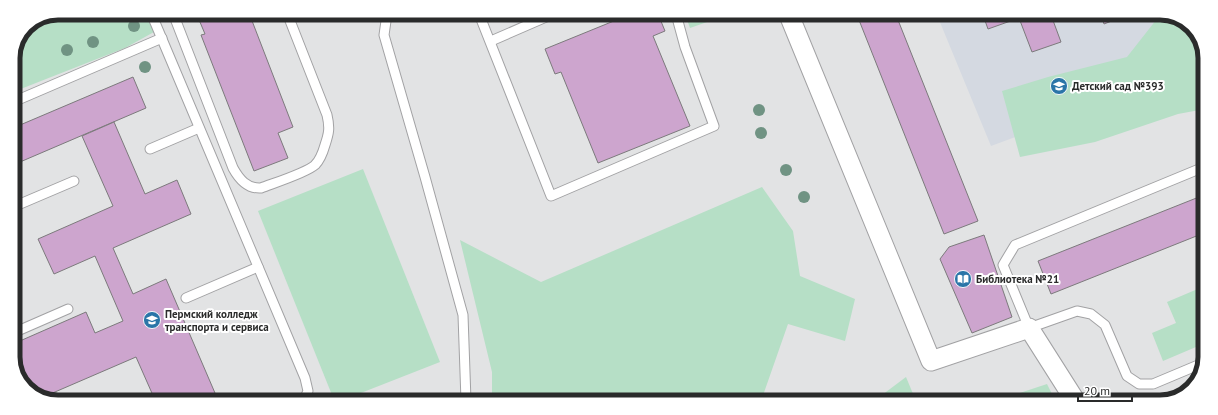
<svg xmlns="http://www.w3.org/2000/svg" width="1218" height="415" viewBox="0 0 1218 415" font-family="'PT Sans',sans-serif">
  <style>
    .built { fill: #d4d9e1 }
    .green { fill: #b6dfc6 }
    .building { fill: #cda5ce; stroke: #7c7a7c }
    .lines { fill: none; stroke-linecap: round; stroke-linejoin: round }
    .lane-casing { stroke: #a2a2a4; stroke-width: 11 }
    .street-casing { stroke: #a2a2a4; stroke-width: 21 }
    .lane { stroke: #fff; stroke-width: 9 }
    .street { stroke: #fff; stroke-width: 19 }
    .tree { fill: #709383 }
    .labels { text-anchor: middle; stroke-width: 4; stroke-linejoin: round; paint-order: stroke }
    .poi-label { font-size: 11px; font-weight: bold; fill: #2a2b2b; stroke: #fff; text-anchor: start }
    .rim { fill: none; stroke: #2a2b2b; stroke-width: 5 }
  </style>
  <rect width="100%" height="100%" fill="#e2e3e4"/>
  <!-- built -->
  <path class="built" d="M 937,15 L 1175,15 L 1196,30 L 1205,54 L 1205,67 L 991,146 Z"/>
  <!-- green -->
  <g class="green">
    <path d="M 58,13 L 145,13 L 154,32 L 125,48 L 13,92 L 13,55 L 26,26 Z"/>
    <path d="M 496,14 L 539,14 L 521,22 L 517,15 L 500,19 Z"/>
    <path d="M 685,14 L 730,14 L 690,28 Z"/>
    <path d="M 1160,15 L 1175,15 L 1196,30 L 1205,54 L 1205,109 L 1178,114 L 1095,142 L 1020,157 L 1002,91 L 1048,77 L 1127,57 Z"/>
    <path d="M 363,169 L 440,362 L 343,400 L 334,400 L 258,211 Z"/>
    <path d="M 762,187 L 793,231 L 800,276 L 855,299 L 845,341 L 788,324 L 761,401 L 492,401 L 492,372 L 460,240 L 541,282 Z"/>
    <path d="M 1200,288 L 1203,295 L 1203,344 L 1163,361 L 1152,333 L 1176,323 L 1167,302 Z"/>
    <path d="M 906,377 L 916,401 L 874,401 Z"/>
    <path d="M 1047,384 L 1056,402 L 992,402 Z"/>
  </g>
  <!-- building -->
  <g class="building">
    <path d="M 203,13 L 249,13 L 293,127 L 278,133 L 288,158 L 254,171 L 201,35 L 205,34 L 197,15 Z"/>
    <path d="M 631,14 L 658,14 L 665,31 L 653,36 L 690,126 L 598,163 L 561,72 L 555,74 L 545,49 Z"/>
    <path d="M 857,15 L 896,15 L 978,221 L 944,234 Z"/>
    <path d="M 983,15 L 1051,15 L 1061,42 L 1032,52 L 1019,18 L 988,29 Z"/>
    <path d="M 1101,15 L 1127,15 L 1104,24 Z"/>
    <path d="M 133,77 L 146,108 L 13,165 L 13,128 Z"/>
    <path d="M 114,122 L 145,194 L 177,180 L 191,214 L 113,248 L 133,294 L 166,279 L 218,400 L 155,400 L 136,357 L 41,398 L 22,385 L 13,361 L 13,344 L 86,312 L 95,333 L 123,321 L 95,256 L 54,274 L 38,239 L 113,206 L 82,136 Z"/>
    <path d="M 1204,195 L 1204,233 L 1051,294 L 1038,261 Z"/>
    <path d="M 984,235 L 1012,317 L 972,333 L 940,259 L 949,247 Z"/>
  </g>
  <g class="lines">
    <!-- lane casing -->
    <g class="lane-casing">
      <g id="lane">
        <path d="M 151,13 L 305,378 L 308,391 L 304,400"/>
        <path d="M 175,13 L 176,21 L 233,168 C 239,179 247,189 261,188 C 274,183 306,173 315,165 C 320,160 323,152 325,145 C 329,133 330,128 327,115 L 287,13"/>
        <path d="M 387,14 L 384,35 L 425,177 L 463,315 L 466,401"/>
        <path d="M 479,14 L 551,196 L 714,126 L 685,47 L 676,14"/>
        <path d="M 491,41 L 553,14"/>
        <path d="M 13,102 L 162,38"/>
        <path d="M 150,149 L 199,128"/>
        <path d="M 13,207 L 74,181"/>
        <path d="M 186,298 L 258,267"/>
        <path d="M 13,333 L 68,309"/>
        <path d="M 1203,363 L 1153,384 L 1139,384 L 1127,376 L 1105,325 L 1091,314 L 1077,311 L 1029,328 L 1003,265 L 1015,245 L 1204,167"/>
      </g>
    </g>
    <!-- street casing -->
    <g class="street-casing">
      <path id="street" d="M 789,15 L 931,361 L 1029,328 L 1076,402"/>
    </g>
    <!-- lane -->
    <use href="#lane" class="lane"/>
    <!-- street -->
    <use href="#street" class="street"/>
  </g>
  <!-- trees -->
  <g class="tree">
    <circle cx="134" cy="26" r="6"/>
    <circle cx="93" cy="42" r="6"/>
    <circle cx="67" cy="50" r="6"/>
    <circle cx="145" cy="67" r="6"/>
    <circle cx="759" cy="110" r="6"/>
    <circle cx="761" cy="133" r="6"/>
    <circle cx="786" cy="170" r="6"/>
    <circle cx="804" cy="197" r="6"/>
  </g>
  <!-- icons -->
  <defs>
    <g id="school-disc" transform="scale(0.9)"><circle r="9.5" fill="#2a75a8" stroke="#fff"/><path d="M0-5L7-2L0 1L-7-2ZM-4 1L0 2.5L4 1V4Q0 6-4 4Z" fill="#fff"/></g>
    <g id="library-disc" transform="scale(0.9)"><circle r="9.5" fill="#2a75a8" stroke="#fff"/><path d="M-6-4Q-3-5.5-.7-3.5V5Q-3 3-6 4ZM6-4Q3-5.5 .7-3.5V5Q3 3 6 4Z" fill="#fff"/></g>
    <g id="university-disc" transform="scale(0.9)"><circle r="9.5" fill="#2a75a8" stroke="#fff"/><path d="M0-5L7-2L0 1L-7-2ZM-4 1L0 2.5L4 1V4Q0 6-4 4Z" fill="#fff"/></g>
  </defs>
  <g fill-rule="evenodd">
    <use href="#school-disc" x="1059" y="86"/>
    <use href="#library-disc" x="963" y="279"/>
    <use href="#university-disc" x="152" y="320"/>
  </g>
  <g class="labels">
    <!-- poi labels -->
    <g class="poi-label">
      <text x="1072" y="90">Детский сад №393</text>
      <text x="976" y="283">Библиотека №21</text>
      <text x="165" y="318">Пермский колледж<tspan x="165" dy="13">транспорта и сервиса</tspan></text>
    </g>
  </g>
  <!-- crop -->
  <path d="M0 0H1218V415H0ZM58 20H1160A38 38 0 0 1 1198 58V357A38 38 0 0 1 1160 395H58A38 38 0 0 1 20 357V58A38 38 0 0 1 58 20Z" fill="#fff" fill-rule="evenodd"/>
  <path class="rim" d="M58 20H1160A38 38 0 0 1 1198 58V357A38 38 0 0 1 1160 395H58A38 38 0 0 1 20 357V58A38 38 0 0 1 58 20Z"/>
  <!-- scale -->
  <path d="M1078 395v6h54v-6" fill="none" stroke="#2a2b2b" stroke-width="2"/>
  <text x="1084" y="395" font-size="12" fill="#2a2b2b" stroke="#ffffff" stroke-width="3" paint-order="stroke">20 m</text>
</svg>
